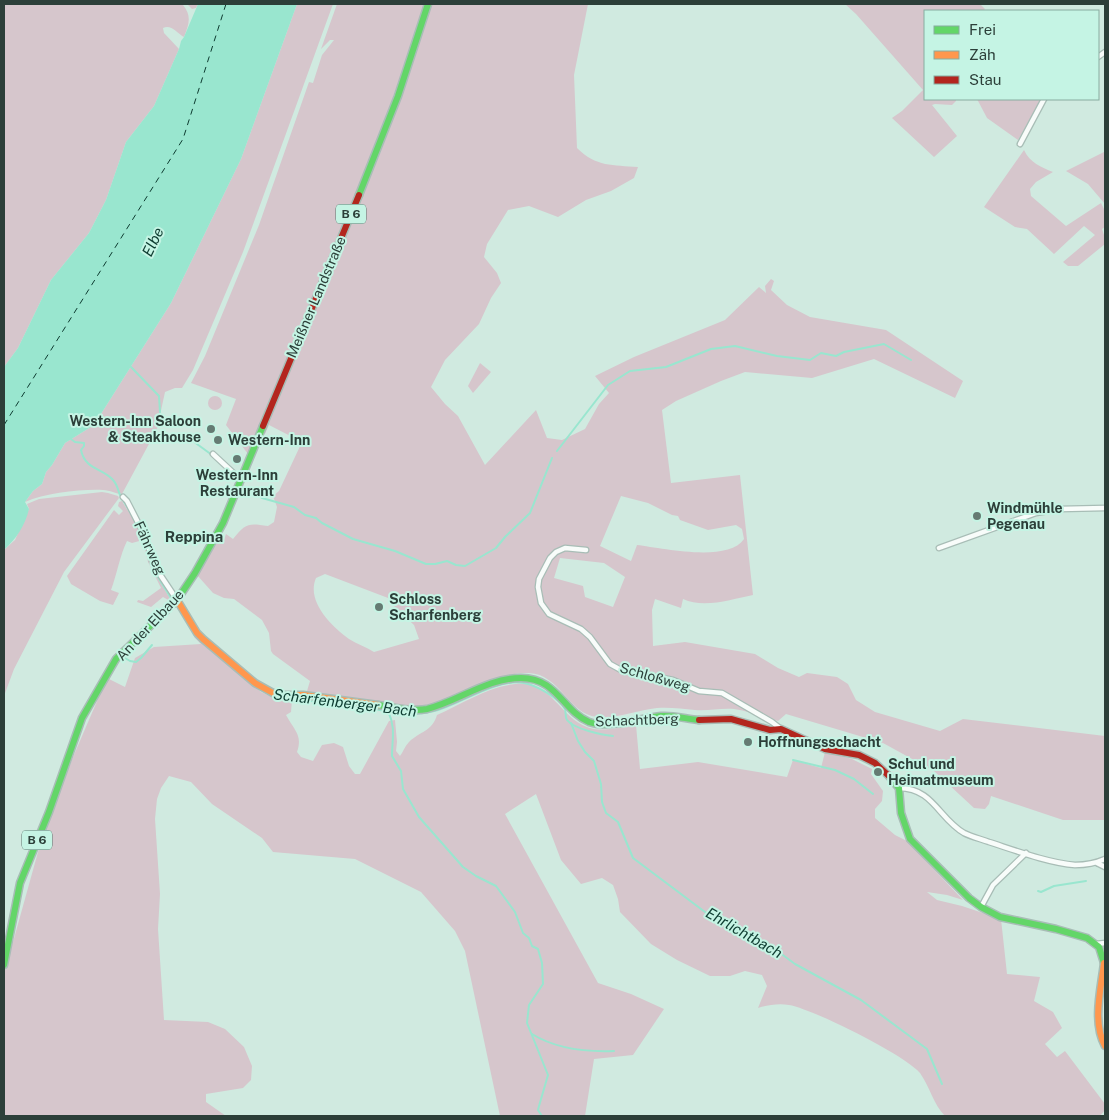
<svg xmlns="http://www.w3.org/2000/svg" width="1109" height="1120" viewBox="0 0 1109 1120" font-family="'Public Sans',sans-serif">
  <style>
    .green { fill: #d6c6cc; fill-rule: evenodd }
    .water { fill: #99e6cf }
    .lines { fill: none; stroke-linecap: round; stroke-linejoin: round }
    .stream { stroke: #99e6cf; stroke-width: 2 }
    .ferry { stroke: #0e3c31; stroke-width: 1; stroke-dasharray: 6 5; stroke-linecap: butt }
    .street-casing { stroke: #a8bdb6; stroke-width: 7 }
    .fast-casing { stroke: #a8bdb6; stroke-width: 9 }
    .slow-casing { stroke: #a8bdb6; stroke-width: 9 }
    .jam-casing { stroke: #a8bdb6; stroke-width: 9 }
    .street { stroke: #f8fcfa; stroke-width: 4.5 }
    .fast { stroke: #63d668; stroke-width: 6 }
    .slow { stroke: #ff974d; stroke-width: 6 }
    .jam { stroke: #b3261e; stroke-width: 6 }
    .poi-dot { fill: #657b73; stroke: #c5f4e4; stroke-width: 2 }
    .labels { text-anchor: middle; stroke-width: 4; stroke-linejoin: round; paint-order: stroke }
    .shield { fill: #c5f4e4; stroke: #5a756c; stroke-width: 1 }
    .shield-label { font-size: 12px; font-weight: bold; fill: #2c3f39 }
    .street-label { font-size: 14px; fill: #2c3f39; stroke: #c5f4e4 }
    .poi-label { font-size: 14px; font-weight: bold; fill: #2c3f39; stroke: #c5f4e4; text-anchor: start }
    .water-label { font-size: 15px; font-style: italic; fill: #0e3c31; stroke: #c5f4e4 }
    .neighbourhood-label { font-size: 15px; font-weight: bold; fill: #2c3f39; stroke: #c5f4e4 }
  </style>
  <rect width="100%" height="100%" fill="#d0eae0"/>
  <!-- green -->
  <g class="green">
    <path d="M 4,4 L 198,4 L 196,8 L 192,9 L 188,5 L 183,5 C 192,16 189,24 184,37 C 177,33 171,24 163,28 L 164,33 L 179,49 L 154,106 L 126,142 L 106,200 L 89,233 L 51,280 L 18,348 L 4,367 Z"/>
    <path d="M 297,4 L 333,4 L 243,252 L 193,370 L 182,388 L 175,388 L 165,392 L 157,429 L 122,494 C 116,494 110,490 103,490 C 81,489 46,493 25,502 L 33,491 L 42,484 L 46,472 L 52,465 L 65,443 L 94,425 L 171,303 L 241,159 Z"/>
    <path d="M 337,4 L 425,4 C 376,158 309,305 248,454 L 226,425 L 236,399 L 191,383 L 205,356 L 259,225 L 309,82 L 313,83 L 322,55 L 334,40 L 330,40 L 321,49 Z"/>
    <path d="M 431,4 L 588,4 L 574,75 L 577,148 C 596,167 613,165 638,167 L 634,178 L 611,191 L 586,200 L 558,217 L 529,206 L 508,210 L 487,244 L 484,257 L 497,273 L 501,283 L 491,298 L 479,324 L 445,360 L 431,387 L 445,404 L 458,416 L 485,465 L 536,410 L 547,438 L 562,440 L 585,429 L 599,404 L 609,393 L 595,376 L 634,357 L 725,320 L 759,287 L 766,293 L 765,286 L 771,279 L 774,281 L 771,290 L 787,305 L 810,317 L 886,330 L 963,381 L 955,398 L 874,359 L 812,378 L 745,372 L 721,381 L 676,401 L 662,410 L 671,483 L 740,475 L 753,595 C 732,599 704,609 683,599 L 681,608 L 655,599 L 652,610 L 653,646 L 685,642 L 755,654 L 778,668 L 799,677 L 807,673 L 837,677 L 848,684 L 856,700 L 875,712 L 940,731 L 963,719 L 1105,736 L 1105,820 L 1063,820 L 991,796 L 989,804 L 985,809 L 974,808 L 934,771 L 883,743 L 786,714 L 778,721 C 764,717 748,711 734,709 C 721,708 708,711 695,710 C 683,709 670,707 657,708 C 637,710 618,719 597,717 C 568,714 560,674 529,673 C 487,672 453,705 412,707 L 308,694 L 307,691 L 310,681 L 273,654 L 271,651 L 269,633 L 262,620 L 234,599 L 224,598 L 213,593 L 197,575 L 217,543 L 224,540 L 226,534 L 233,539 C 246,523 248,523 268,526 L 274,522 L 277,507 L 273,496 L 279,491 L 302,442 L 269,425 L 265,434 L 264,429 L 379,156 L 408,78 ZM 621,496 L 648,503 L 672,515 L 678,516 L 680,520 L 708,530 L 736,525 L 742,529 L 744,539 C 728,563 662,548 637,545 L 631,561 L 600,546 ZM 560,558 L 604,563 L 625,577 L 613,607 L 585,597 L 583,586 L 554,578 ZM 325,574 L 396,601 L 394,606 L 414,625 L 419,639 L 374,652 C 366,647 357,644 349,639 C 331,626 306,601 316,578 Z"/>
    <path d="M 845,4 L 980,4 L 985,9 L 983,11 L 925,11 L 925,99 L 956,99 L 956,101 L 952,105 L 935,104 L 932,105 L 957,136 L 934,157 L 892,118 L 902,111 L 923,90 L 856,14 Z"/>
    <path d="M 977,99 L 1042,99 L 1018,140 L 987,118 Z"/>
    <path d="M 1024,150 C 1030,163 1041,167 1053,172 L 1036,182 L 1030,189 L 1031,196 L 1066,226 L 1101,203 L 1105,211 L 1105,227 L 1102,229 L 1105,238 L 1105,244 L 1078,266 L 1068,266 L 1063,262 L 1095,235 L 1084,226 L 1054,254 L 1027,229 L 1015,227 L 984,207 Z"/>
    <path d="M 1104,152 L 1105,152 L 1105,204 L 1088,184 L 1066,171 Z"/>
    <path d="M 480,363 L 491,372 L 473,393 L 468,386 Z"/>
    <circle cx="215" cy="403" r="7"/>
    <path d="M 102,492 L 108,493 L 118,496 L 119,498 L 64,572 L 14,669 L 4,696 L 4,550 L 15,540 L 29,509 L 27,504 L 39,499 Z"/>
    <path d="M 122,501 L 142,534 L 153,570 L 171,600 L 170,601 L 163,597 L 151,607 L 137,602 L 138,600 L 143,601 L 161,588 L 148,562 L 143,540 L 132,543 L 127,541 C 120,555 117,574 111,590 L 119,593 L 113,605 L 100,601 L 71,584 L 67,576 L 114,510 L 119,515 L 123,511 L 118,506 L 119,502 Z"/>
    <path d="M 195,636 L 261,692 L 274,698 L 292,700 L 291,712 L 286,715 C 294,730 303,735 297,752 L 301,757 L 313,761 L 322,745 L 334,743 L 343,747 L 349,766 L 355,774 L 360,774 L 389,721 L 395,720 L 397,742 L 396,751 L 400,756 C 403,752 405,746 409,742 C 420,731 432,732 437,715 C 462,704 487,687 515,684 C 554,679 560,723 594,729 C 607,731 623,727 636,725 L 640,769 L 698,762 L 787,777 L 793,760 L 821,768 L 825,752 L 852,759 L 872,769 L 871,774 L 883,791 L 882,801 L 875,809 L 875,818 L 895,835 L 907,841 L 963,900 L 947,895 L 927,892 L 937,900 L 962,906 L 1001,919 L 1007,974 L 1040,977 L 1034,1001 L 1053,1012 L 1062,1028 L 1045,1044 L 1057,1057 L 1065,1051 L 1105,1104 L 1105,1110 L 1100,1116 L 945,1116 C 933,1104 930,1087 920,1073 C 905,1055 813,1009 789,1005 C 779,1003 768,1005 758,1008 L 767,986 L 762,975 L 745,971 L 730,976 L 710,976 L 677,960 L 651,944 L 620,912 L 618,899 L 613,885 L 602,878 L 581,884 L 561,860 L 536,794 L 505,814 L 598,983 L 631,994 L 664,1009 L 633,1055 L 594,1059 L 585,1116 L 500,1116 L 465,951 L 455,931 L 421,892 L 355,859 L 273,852 L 262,838 L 212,804 L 191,782 L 169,776 L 161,788 L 157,799 L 155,819 L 160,894 L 158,929 L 164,1020 L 208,1022 L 225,1029 L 244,1047 L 252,1066 L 251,1080 L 243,1088 L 206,1094 L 206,1102 L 226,1116 L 4,1116 L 4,963 L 13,942 L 43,834 L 73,757 L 107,678 L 125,687 L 135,658 L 154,647 L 201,644 L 194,637 Z"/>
  </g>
  <!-- water -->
  <g class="water">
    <path d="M 198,4 L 297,4 L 241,159 L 171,303 L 94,425 L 65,443 L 52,465 L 46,472 L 42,484 L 33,491 L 25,502 L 29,509 C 25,526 16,539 4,550 L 4,367 L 18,348 L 51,280 L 89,233 L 106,200 L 126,142 L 154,106 L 179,49 L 181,41 L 184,37 Z"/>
    <path d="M 123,502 L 125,502 L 145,539 L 149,557 L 154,570 L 172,598 L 171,600 L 153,571 L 142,534 Z"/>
  </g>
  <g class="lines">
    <!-- stream -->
    <g class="stream">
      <path d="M 131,367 L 159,396 L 160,412"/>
      <path d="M 186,436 L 212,455"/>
      <path d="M 71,439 L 75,442 L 84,443 L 84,446 L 81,450 C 85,470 103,468 113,480 C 117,484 118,490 120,495"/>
      <path d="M 557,451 L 608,385 L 630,371 L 666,367 L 711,349 L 735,346 L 777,356 L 810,360 L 821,353 L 836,356 L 844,352 L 884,344 L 911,360"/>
      <path d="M 256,494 L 262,498 L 294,507 L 305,515 L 316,518 L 322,523 L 353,539 L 395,551 L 426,564 L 435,564 L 447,561 L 456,565 L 465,566 L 496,548 L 505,537 L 530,513 L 552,458"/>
      <path d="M 125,658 L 130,661 L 136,662 L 141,658 L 152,645"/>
      <path d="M 290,700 C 314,700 338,704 362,707 C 387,711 413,718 438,710 C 462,703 498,678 524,683 C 536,685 559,698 565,709 C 566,712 565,717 567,720 C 574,729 602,735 613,736"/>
      <path d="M 388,711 C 396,728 392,739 392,756 L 401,771 L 403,789 L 419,817 L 463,867 L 476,876 L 496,886 L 515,912 L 523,933 L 529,938 L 532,946 L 538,949 L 542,963 L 543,984 L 529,1005 L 527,1023 L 548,1075 L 539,1106 L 538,1110 L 542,1116"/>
      <path d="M 571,723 L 578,741 L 585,752 L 594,761 L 601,784 L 602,802 L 606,813 L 618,822 L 633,858 L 713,918 L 768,944 L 795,964 L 861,1000 L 927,1049 L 942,1084"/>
      <path d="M 793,760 L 835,770 L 854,779 L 873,794"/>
      <path d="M 1038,891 L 1041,892 L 1054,886 L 1086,881"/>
      <path d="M 532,1034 C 556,1049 587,1052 614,1051"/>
    </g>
    <!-- ferry -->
    <path class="ferry" d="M 4,425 L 183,139 L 226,4"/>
    <!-- street casing -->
    <g class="street-casing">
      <g id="street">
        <path d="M 1098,57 L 1105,52"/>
        <path d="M 1020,144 L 1044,99"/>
        <path d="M 213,454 L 241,480"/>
        <path d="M 123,497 L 127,501 L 147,540 L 152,561 L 157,570 L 177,600"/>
        <path d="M 939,548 L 1036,513 L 1060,509 L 1105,508"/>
        <path d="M 586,550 L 565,548 L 556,552 L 550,558 L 539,579 L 538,587 L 541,603 L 549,614 L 581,629 L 590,637 L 610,664 L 621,670 L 673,680 L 699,691 L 722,693 L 772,722 L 781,729"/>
        <path d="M 899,788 C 933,788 939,819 964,833 C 972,837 981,839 989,842 C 1014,850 1049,863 1075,865 C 1085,865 1096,863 1105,859"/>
        <path d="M 1097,863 L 1105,867"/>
        <path d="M 981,907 L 993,885 L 1026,853"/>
        <path d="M 1096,944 L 1105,943"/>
      </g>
    </g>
    <!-- fast casing -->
    <g class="fast-casing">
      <g id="fast">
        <path d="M 359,195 L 398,96 L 428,4"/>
        <path d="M 378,705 C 393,707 411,712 427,709 C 459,701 487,678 521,678 C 557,678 562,710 589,722 C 608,729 641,718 661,716 C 673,715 687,719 699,720"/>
        <path d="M 889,776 L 899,788 L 901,813 L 910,839 L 969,898 L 981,907 L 1000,917 L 1056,929 L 1087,938 L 1099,947 L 1104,963"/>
        <path d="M 4,965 L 20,883 L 49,812 L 82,718 L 116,659 L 177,600 L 195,573 L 223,523 L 263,426"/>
      </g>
    </g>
    <!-- slow casing -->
    <g class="slow-casing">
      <g id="slow">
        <path d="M 177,600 L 197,633 L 203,639 L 255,683 L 273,693 L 283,695 L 303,695 L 378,705"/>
        <path d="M 1104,963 C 1101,989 1092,1022 1105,1046"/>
      </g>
    </g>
    <!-- jam casing -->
    <g class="jam-casing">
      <g id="jam">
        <path d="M 263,426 L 359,195"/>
        <path d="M 699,720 L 731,719 L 770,730 L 781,729 L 825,749 L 859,755 L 875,763 L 889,776"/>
      </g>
    </g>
    <!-- street -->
    <use href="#street" class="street"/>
    <!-- fast -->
    <use href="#fast" class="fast"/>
    <!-- slow -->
    <use href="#slow" class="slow"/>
    <!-- jam -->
    <use href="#jam" class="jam"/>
  </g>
  <!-- markers -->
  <g class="poi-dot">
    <circle cx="211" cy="429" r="5"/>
    <circle cx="218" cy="440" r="5"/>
    <circle cx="237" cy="459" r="5"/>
    <circle cx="977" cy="516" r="5"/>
    <circle cx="379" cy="607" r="5"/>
    <circle cx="748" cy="742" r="5"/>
    <circle cx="878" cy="772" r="5"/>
  </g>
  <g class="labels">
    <!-- shield labels -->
    <g class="shield">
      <rect x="336" y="204.5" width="30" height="19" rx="4"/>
      <rect x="22" y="830.5" width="30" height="19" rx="4"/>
    </g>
    <g class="shield-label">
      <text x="351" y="218">B 6</text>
      <text x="37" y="844">B 6</text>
    </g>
    <!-- street labels -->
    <g class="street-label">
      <text transform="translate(316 297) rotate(-67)" y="5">Meißner Landstraße</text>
      <text transform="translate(150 548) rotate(66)" y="5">Fährweg</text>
      <text transform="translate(150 625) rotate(-47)" y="5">An der Elbaue</text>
      <text transform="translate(655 677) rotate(16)" y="5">Schloßweg</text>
      <text transform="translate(637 720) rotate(-2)" y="5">Schachtberg</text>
    </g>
    <!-- poi labels -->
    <g class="poi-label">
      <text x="201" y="426" text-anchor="end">Western-Inn Saloon<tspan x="201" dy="16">&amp; Steakhouse</tspan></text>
      <text x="228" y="445">Western-Inn</text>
      <text x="237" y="480" text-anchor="middle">Western-Inn<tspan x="237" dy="16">Restaurant</tspan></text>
      <text x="987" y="513">Windmühle<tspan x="987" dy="16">Pegenau</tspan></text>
      <text x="389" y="604">Schloss<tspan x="389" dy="16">Scharfenberg</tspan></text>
      <text x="758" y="747">Hoffnungsschacht</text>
      <text x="888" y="769">Schul und<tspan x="888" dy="16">Heimatmuseum</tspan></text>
    </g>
    <!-- water labels -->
    <g class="water-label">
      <text transform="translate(153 242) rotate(-64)" y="5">Elbe</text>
      <text transform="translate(345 703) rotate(7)" y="5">Scharfenberger Bach</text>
      <text transform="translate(744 933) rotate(30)" y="5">Ehrlichtbach</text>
    </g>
    <!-- neighbourhood labels -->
    <g class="neighbourhood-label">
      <text x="194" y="542">Reppina</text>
    </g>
  </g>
  <!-- border -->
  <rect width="1109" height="1120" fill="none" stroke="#2c3f39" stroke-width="10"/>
  <!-- legend -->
  <rect x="924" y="10" width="175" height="90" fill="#c5f4e4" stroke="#88aca0"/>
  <rect x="934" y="26" width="25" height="8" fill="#63d668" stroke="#88aca0"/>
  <text x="969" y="35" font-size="15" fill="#2c3f39">Frei</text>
  <rect x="934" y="51" width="25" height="8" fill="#ff974d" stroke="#88aca0"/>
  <text x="969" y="60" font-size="15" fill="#2c3f39">Zäh</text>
  <rect x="934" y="76" width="25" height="8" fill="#b3261e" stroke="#88aca0"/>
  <text x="969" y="85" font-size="15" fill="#2c3f39">Stau</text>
</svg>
